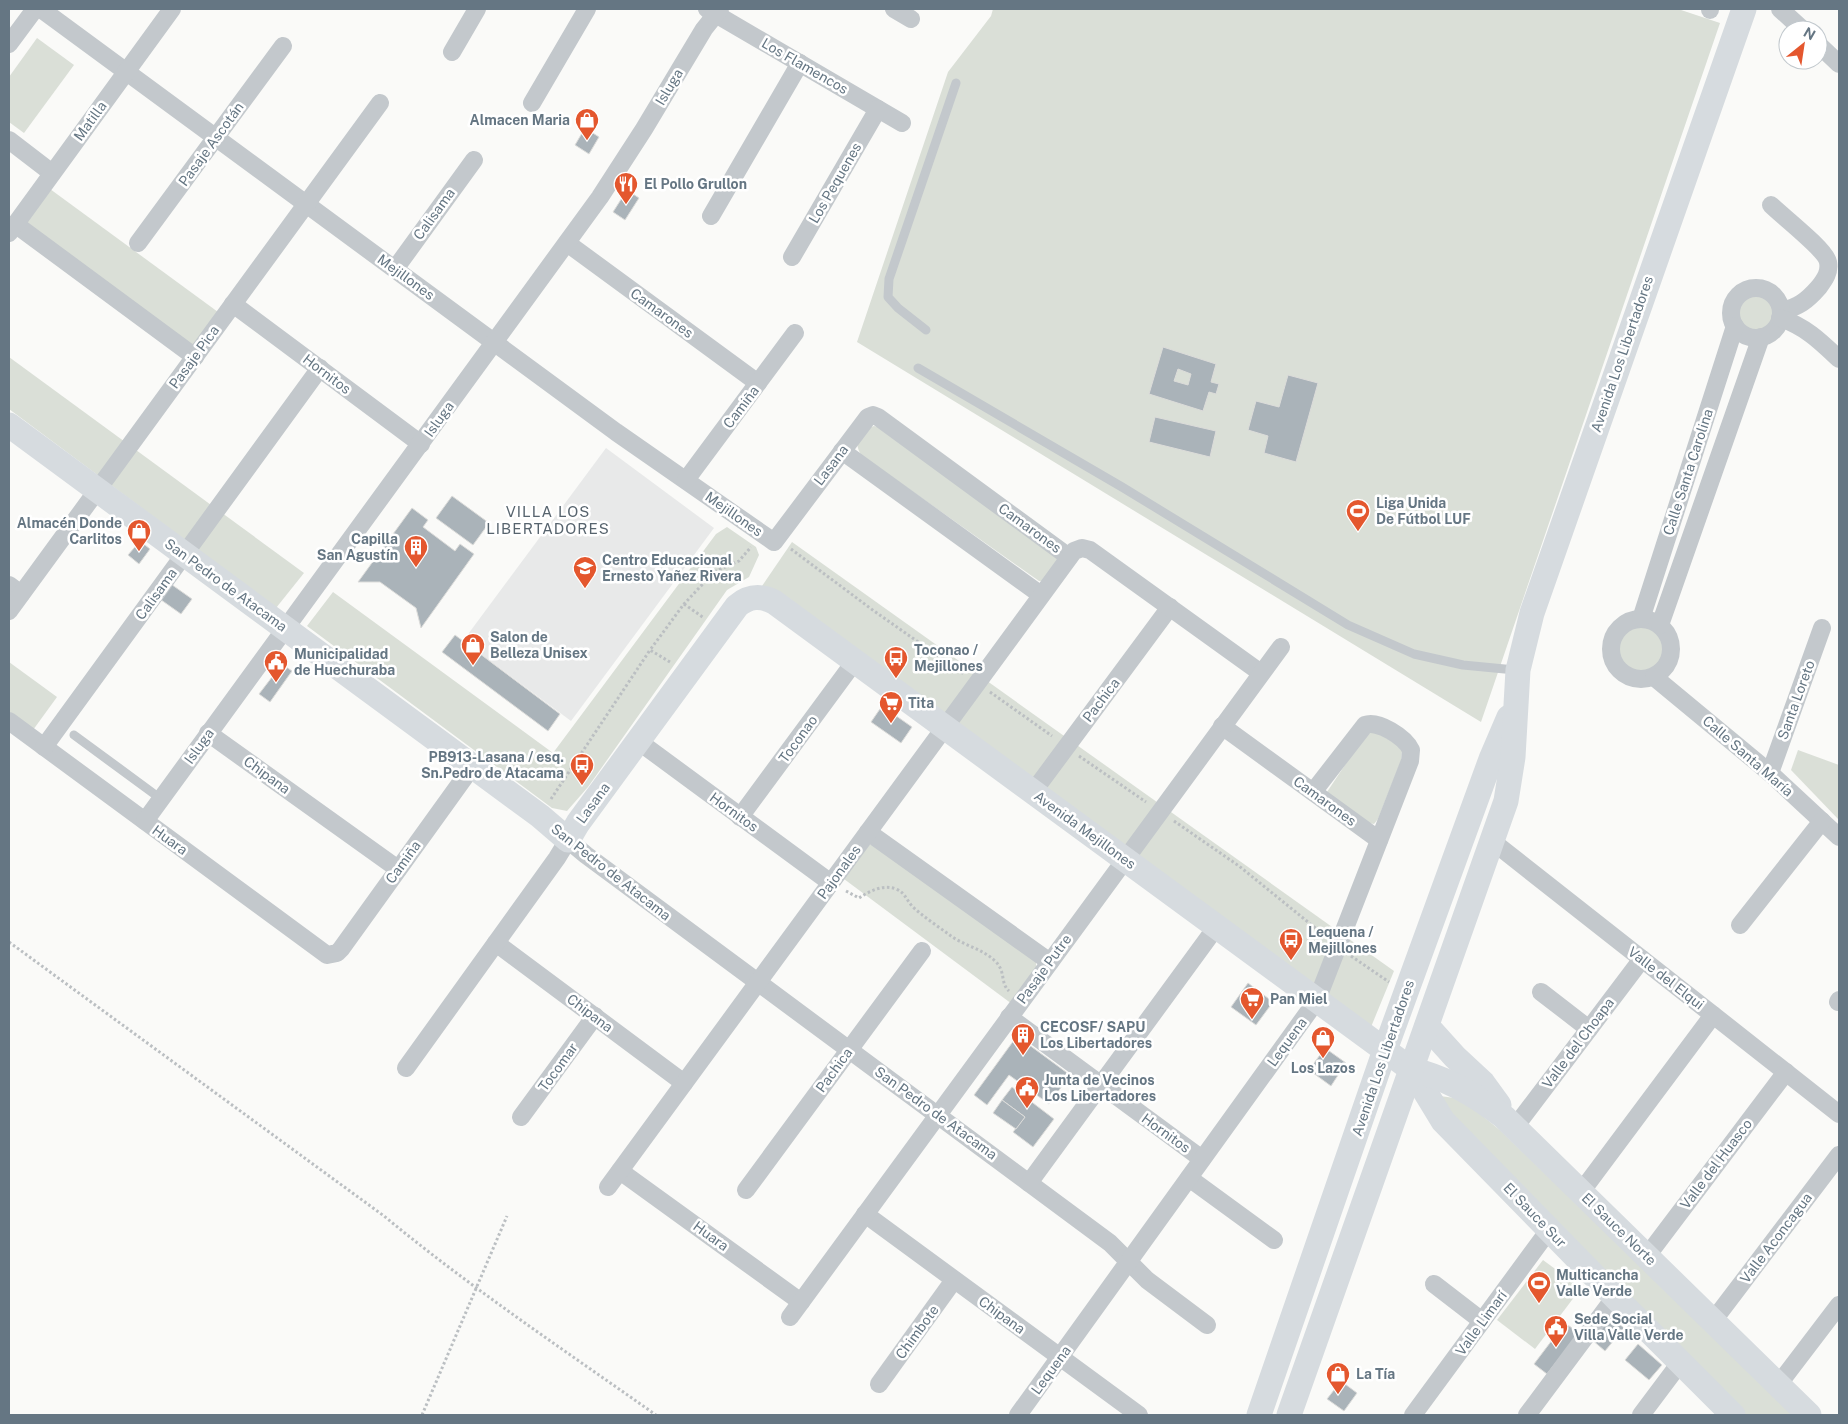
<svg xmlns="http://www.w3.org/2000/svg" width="1848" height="1424" viewBox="0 0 1848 1424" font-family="'Public Sans',sans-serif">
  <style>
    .built { fill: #e8e9e9 }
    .green { fill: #dadfd7 }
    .building { fill: #aab3b9; stroke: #dcdcda; fill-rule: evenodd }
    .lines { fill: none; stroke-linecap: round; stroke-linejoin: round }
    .path { stroke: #bbbfc2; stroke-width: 3; stroke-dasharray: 2.5 2.5; stroke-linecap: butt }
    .lane { stroke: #c3c8cc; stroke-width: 9 }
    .street { stroke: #c3c8cc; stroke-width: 18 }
    .secondary { stroke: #d6dbdf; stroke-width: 25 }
    .labels { text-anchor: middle; stroke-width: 5; stroke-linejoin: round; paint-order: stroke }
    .street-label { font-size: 14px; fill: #657683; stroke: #fff }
    .poi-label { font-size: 14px; font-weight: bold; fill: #657683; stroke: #fff; text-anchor: start }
    .neighbourhood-label { font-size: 15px; letter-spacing: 1px; fill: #57646e; stroke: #fff }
  </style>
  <rect width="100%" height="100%" fill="#fafaf8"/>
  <!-- built -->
  <path class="built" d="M 606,448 L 714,528 L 571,721 L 463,641 Z"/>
  <!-- green -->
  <g class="green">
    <path d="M 993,9 L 1678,9 L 1720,23 L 1481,722 L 857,342 L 948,72 L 991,16 Z"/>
    <path d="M 37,38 L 74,65 L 24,133 L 9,122 L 9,77 Z"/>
    <path d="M 50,189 L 218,312 L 190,349 L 22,226 Z"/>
    <circle cx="1756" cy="313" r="17"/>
    <path d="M 9,357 L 304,573 L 276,608 L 9,409 Z"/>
    <path d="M 874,426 L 887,429 L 1059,556 L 1060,561 L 1046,581 L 1039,581 L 861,455 C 855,444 857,440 863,430 Z"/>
    <path d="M 727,527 L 756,547 L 759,555 L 749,577 L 727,590 L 588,787 L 567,811 L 552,808 L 307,626 L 333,592 L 553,753 L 716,534 Z"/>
    <path d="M 792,542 L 1394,971 L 1371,1027 L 762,586 Z"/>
    <circle cx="1641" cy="649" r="25"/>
    <path d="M 9,662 L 57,697 L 33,730 L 9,712 Z"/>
    <path d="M 1374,730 L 1396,744 L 1402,751 L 1401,761 L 1378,819 L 1374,824 L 1369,823 L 1327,792 L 1365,735 Z"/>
    <path d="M 1798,750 L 1839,765 L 1839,820 L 1791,770 Z"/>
    <path d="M 876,844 L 1036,960 L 1036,969 L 1012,1004 L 844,879 L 869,845 Z"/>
    <path d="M 1440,1096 L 1462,1099 L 1501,1131 L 1795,1415 L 1741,1415 L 1447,1119 Z"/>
    <path d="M 1543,1260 L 1581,1288 L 1535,1349 L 1497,1320 Z"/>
  </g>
  <!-- building -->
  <g class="building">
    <path d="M 585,128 L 599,137 L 589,154 L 575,145 Z"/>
    <path d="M 627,190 L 639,198 L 625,220 L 613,212 Z"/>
    <path d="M 1163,347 L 1216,364 L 1211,382 L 1219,384 L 1216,394 L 1209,392 L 1203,411 L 1149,394 ZM 1178,369 L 1191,374 L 1188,385 L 1174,381 Z"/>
    <path d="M 1288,375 L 1318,383 L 1296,462 L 1264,453 L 1268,436 L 1248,430 L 1256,401 L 1279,407 Z"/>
    <path d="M 1155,417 L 1216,431 L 1210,457 L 1149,442 Z"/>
    <path d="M 452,496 L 489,523 L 473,545 L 436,518 Z"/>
    <path d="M 412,508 L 428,520 L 423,527 L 455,551 L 460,544 L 474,554 L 421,628 L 416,608 L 380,582 L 358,582 Z"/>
    <path d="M 140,541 L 150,549 L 139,564 L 128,555 Z"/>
    <path d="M 168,582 L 192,599 L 181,614 L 157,597 Z"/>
    <path d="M 455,635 L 560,714 L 548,731 L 442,652 Z"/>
    <path d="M 282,664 L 292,671 L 270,702 L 259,694 Z"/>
    <path d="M 882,706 L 912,727 L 901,743 L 871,722 Z"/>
    <path d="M 1248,983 L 1273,1002 L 1256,1025 L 1231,1007 Z"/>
    <path d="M 1017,1036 L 1070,1075 L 1049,1104 L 1009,1075 L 987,1105 L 974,1095 Z"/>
    <path d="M 1325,1048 L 1346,1063 L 1331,1086 L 1309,1070 Z"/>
    <path d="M 1012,1087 L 1054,1119 L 1033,1147 L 1013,1132 L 1025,1117 L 1002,1100 Z"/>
    <path d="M 1002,1100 L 1025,1117 L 1016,1129 L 993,1113 Z"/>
    <path d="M 1610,1316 L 1624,1328 L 1605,1351 L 1591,1339 Z"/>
    <path d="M 1565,1323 L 1579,1333 L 1547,1374 L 1534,1364 Z"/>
    <path d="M 1638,1344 L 1662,1365 L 1649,1380 L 1625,1360 Z"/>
    <path d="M 1341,1381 L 1357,1393 L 1344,1411 L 1327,1399 Z"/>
  </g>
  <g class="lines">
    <!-- path -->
    <g class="path">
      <path d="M 791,549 L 874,611 L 964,674"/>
      <path d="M 684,604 L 704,618"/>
      <path d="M 670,662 L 650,650 L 684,604 L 714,572 L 739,561 L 751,547"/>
      <path d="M 990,692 L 1052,736"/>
      <path d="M 1079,756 L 1146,802"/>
      <path d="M 551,799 L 650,650"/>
      <path d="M 1174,821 L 1239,866 L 1324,935"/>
      <path d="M 846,891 L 859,898 C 870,891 883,884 896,889 C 906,893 907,902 914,908 C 925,918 939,927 951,936 C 965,946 983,949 995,961 C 1006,971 1000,983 1009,991"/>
      <path d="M 9,942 L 384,1216 C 471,1288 564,1350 656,1415"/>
      <path d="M 1351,956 L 1389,982"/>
      <path d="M 422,1415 L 507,1216"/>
    </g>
    <!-- lane -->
    <g class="lane">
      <path d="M 926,330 L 898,308 L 888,297 L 889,279 L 956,83"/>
      <path d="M 918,368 L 1122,487 L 1348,625 L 1414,654 L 1463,665 L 1515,670"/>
      <path d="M 74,735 L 161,799"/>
    </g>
    <!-- street -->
    <g class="street">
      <path d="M 41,9 L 616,432 L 774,542 L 868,417 L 873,415 L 878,417 L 1069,557"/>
      <path d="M 707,9 L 902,123"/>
      <path d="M 894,9 L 911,19"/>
      <path d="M 1780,9 L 1803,30"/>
      <path d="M 1710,10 L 1710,9"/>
      <path d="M 9,44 L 35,9"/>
      <path d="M 1818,44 L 1839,64"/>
      <path d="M 452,52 L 477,9"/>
      <path d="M 532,103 L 587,9"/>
      <path d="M 9,140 L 52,173"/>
      <path d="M 1771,205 C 1782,216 1826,250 1828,262 C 1830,272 1825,279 1819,287 C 1806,302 1799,306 1781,312"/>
      <path d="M 711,216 L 800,63"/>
      <path d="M 15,224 L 195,357"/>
      <path d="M 9,233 L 172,9"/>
      <path d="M 138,243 L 283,46"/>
      <path d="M 567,243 L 758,383"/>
      <path d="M 792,257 L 878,109"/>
      <path d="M 395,269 L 474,160"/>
      <circle cx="1756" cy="313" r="25"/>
      <path d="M 233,304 L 421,444"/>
      <path d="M 1780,318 C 1806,327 1820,341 1839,359"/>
      <path d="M 842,451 L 1041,595"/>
      <path d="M 686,480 L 795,333"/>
      <path d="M 9,585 L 21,594"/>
      <path d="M 9,611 L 380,103"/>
      <circle cx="1641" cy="649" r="30"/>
      <path d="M 1641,619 L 1735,326"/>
      <path d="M 1660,625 L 1761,337"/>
      <path d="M 1654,677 L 1770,773 L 1839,837"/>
      <path d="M 9,721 L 327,955 L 337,953 L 341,949 L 472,767"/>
      <path d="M 1222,726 L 1379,840"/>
      <path d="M 208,733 L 398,869"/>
      <path d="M 638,741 L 831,883"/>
      <path d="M 44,747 L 320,368"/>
      <path d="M 1770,773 L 1822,628"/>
      <path d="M 1033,792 L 1170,607"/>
      <path d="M 740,817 L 855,661"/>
      <path d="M 145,821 L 600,197 L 644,129 L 704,29 L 720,9"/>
      <path d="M 868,832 L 1050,962"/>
      <path d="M 1492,841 L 1839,1114"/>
      <path d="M 1740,925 L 1822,821"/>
      <path d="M 496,943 L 684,1083"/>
      <path d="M 1541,992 L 1589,1029"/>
      <path d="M 1838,1002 L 1839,1000"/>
      <path d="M 1009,1017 L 1202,1159"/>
      <path d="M 406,1068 L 557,858 L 568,840 L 586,855 L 1110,1243 L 1147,1280 L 1207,1325"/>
      <path d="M 521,1117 L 595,1016"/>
      <path d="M 1515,1127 L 1642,959"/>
      <path d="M 620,1171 L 801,1302"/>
      <path d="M 1189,1178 L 1274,1240"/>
      <path d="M 1029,1183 L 1217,926"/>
      <path d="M 608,1187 L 1074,551 L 1082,548 L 1090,550 L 1261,673"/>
      <path d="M 746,1190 L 922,951"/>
      <path d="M 1581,1192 L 1713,1015"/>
      <path d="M 865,1214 L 1139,1415"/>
      <path d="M 1647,1256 L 1786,1072"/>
      <path d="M 1434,1284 L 1482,1321"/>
      <path d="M 790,1317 L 1281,647"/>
      <path d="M 1713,1321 L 1839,1155"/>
      <path d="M 879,1384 L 954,1280"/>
      <path d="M 1778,1385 L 1839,1305"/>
      <path d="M 1018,1415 L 1317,1000 L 1410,761 L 1411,750 C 1405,737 1378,720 1365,725 L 1313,792"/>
      <path d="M 1413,1415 L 1549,1230"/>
      <path d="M 1527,1415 L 1615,1297"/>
      <path d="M 1641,1415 L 1680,1363"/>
    </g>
    <!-- secondary -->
    <g class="secondary">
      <path d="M 9,425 L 540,816 L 568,840 L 578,823 L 737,606 C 749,596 760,595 774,602 L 1412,1070 L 1443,1121 L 1615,1297 L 1733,1415"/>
      <path d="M 1427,1026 L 1455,1057 L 1483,1083 L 1499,1105"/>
      <path d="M 1412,1070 C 1446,1077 1477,1096 1504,1117 L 1809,1415"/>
      <path d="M 1259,1415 L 1385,1050 L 1491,759 L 1509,717"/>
      <path d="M 1289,1415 L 1506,801 L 1513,757 L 1518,670 L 1532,613 L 1744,9"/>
    </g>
  </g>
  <!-- icons -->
  <defs>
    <g id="shop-pin" transform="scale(1.25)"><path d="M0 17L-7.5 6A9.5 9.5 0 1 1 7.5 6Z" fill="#e4572e" stroke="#fff"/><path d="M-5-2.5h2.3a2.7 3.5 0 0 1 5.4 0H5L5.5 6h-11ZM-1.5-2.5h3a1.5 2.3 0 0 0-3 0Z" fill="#fff"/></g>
    <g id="restaurant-pin" transform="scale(1.25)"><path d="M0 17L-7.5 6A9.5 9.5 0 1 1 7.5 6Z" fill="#e4572e" stroke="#fff"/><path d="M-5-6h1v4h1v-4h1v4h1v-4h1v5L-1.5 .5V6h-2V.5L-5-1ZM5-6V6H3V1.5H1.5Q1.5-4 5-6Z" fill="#fff"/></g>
    <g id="stadium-pin" transform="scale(1.25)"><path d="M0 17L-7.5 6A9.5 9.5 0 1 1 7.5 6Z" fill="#e4572e" stroke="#fff"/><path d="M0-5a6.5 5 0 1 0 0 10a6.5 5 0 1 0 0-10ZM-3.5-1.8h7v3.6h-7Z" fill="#fff"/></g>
    <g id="building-pin" transform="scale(1.25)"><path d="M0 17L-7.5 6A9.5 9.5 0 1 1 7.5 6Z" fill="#e4572e" stroke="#fff"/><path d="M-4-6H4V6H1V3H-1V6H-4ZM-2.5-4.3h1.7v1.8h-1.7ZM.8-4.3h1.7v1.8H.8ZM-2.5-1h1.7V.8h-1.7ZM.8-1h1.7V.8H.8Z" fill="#fff"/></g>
    <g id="school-pin" transform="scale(1.25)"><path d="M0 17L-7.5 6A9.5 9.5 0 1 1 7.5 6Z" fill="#e4572e" stroke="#fff"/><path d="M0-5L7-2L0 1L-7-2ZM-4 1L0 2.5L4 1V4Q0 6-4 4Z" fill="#fff"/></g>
    <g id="bus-pin" transform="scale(1.25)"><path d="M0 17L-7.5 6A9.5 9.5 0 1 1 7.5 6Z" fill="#e4572e" stroke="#fff"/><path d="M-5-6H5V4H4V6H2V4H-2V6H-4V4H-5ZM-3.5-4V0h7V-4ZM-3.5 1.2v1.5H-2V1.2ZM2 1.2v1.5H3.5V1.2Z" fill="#fff"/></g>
    <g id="civic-pin" transform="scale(1.25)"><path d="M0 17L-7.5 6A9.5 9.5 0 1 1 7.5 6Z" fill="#e4572e" stroke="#fff"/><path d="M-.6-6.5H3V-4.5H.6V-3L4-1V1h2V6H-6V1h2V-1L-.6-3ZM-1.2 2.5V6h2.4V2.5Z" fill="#fff"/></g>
    <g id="supermarket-pin" transform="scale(1.25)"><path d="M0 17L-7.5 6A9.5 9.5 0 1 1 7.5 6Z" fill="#e4572e" stroke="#fff"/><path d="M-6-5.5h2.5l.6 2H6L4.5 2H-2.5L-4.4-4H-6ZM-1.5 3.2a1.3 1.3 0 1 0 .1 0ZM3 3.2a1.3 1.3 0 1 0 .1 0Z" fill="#fff"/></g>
  </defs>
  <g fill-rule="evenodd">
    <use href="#shop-pin" x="587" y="120"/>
    <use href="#restaurant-pin" x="626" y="184"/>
    <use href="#stadium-pin" x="1358" y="511"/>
    <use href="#shop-pin" x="139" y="531"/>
    <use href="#building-pin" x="416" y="547"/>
    <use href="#school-pin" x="585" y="568"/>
    <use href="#shop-pin" x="473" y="645"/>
    <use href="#bus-pin" x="896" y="658"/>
    <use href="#civic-pin" x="276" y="662"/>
    <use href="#supermarket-pin" x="891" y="703"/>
    <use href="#bus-pin" x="582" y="765"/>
    <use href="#bus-pin" x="1291" y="940"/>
    <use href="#supermarket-pin" x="1252" y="999"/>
    <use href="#building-pin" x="1023" y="1035"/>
    <use href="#shop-pin" x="1323" y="1038"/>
    <use href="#civic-pin" x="1027" y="1088"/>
    <use href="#stadium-pin" x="1539" y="1283"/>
    <use href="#civic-pin" x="1556" y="1327"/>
    <use href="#shop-pin" x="1338" y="1374"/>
  </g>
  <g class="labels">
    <!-- street labels -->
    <g class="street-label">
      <text transform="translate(805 66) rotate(30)" y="5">Los Flamencos</text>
      <text transform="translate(669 87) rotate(-59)" y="5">Isluga</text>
      <text transform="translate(90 121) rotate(-54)" y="5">Matilla</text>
      <text transform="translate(211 144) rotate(-54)" y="5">Pasaje Ascotán</text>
      <text transform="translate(835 183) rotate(-60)" y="5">Los Pequenes</text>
      <text transform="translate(434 214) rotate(-54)" y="5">Calisama</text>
      <text transform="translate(406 277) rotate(36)" y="5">Mejillones</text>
      <text transform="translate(662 313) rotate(36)" y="5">Camarones</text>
      <text transform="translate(1622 354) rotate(-71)" y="5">Avenida Los Libertadores</text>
      <text transform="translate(194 357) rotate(-54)" y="5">Pasaje Pica</text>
      <text transform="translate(327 374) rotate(37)" y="5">Hornitos</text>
      <text transform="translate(741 407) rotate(-53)" y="5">Camiña</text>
      <text transform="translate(439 419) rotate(-54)" y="5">Isluga</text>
      <text transform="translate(831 465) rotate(-53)" y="5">Lasana</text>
      <text transform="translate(1688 472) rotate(-72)" y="5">Calle Santa Carolina</text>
      <text transform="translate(734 514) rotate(35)" y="5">Mejillones</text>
      <text transform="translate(1030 528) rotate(36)" y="5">Camarones</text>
      <text transform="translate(226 585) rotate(36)" y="5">San Pedro de Atacama</text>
      <text transform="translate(156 594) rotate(-54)" y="5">Calisama</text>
      <text transform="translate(1101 700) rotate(-53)" y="5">Pachica</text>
      <text transform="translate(1796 700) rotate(-70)" y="5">Santa Loreto</text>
      <text transform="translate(798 739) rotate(-54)" y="5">Toconao</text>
      <text transform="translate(199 746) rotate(-54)" y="5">Isluga</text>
      <text transform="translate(1748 756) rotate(41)" y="5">Calle Santa María</text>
      <text transform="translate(267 775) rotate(36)" y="5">Chipana</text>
      <text transform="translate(1325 801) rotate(36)" y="5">Camarones</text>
      <text transform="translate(593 803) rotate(-54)" y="5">Lasana</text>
      <text transform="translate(734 812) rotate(36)" y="5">Hornitos</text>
      <text transform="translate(1085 830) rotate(36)" y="5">Avenida Mejillones</text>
      <text transform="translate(170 840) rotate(36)" y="5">Huara</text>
      <text transform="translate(403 862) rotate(-54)" y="5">Camiña</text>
      <text transform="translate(611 872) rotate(38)" y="5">San Pedro de Atacama</text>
      <text transform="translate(839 872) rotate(-54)" y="5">Pajonales</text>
      <text transform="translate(1044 969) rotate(-54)" y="5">Pasaje Putre</text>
      <text transform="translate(1666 978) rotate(38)" y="5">Valle del Elqui</text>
      <text transform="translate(590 1013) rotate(37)" y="5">Chipana</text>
      <text transform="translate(1287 1042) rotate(-54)" y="5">Lequena</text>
      <text transform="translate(1578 1043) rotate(-53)" y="5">Valle del Choapa</text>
      <text transform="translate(1383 1058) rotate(-71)" y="5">Avenida Los Libertadores</text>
      <text transform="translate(558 1067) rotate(-54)" y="5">Tocomar</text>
      <text transform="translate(834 1070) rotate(-54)" y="5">Pachica</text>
      <text transform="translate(936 1113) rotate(36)" y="5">San Pedro de Atacama</text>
      <text transform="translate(1166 1133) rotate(36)" y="5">Hornitos</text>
      <text transform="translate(1716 1164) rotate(-53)" y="5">Valle del Huasco</text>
      <text transform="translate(1535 1215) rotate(46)" y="5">El Sauce Sur</text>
      <text transform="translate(1619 1229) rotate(44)" y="5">El Sauce Norte</text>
      <text transform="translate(711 1236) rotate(36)" y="5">Huara</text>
      <text transform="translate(1776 1238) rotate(-53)" y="5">Valle Aconcagua</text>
      <text transform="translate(1002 1315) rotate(36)" y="5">Chipana</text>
      <text transform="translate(1481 1323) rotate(-54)" y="5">Valle Limarí</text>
      <text transform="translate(917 1332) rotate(-54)" y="5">Chimbote</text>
      <text transform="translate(1051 1370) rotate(-54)" y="5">Lequena</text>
    </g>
    <!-- poi labels -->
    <g class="poi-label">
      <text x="570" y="125" text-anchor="end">Almacen Maria</text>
      <text x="644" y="189">El Pollo Grullon</text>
      <text x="1376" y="508">Liga Unida<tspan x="1376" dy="16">De Fútbol LUF</tspan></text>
      <text x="122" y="528" text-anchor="end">Almacén Donde<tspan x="122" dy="16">Carlitos</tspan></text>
      <text x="398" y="544" text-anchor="end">Capilla<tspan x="398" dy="16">San Agustín</tspan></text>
      <text x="602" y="565">Centro Educacional<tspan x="602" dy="16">Ernesto Yañez Rivera</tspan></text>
      <text x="490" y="642">Salon de<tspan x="490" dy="16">Belleza Unisex</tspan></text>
      <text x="914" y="655">Toconao /<tspan x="914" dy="16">Mejillones</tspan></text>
      <text x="294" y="659">Municipalidad<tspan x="294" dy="16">de Huechuraba</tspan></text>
      <text x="908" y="708">Tita</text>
      <text x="564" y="762" text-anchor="end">PB913-Lasana / esq.<tspan x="564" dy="16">Sn.Pedro de Atacama</tspan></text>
      <text x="1308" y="937">Lequena /<tspan x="1308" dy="16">Mejillones</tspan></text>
      <text x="1270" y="1004">Pan Miel</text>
      <text x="1040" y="1032">CECOSF/ SAPU<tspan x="1040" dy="16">Los Libertadores</tspan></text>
      <text x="1323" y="1073" text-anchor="middle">Los Lazos</text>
      <text x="1044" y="1085">Junta de Vecinos<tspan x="1044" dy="16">Los Libertadores</tspan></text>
      <text x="1556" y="1280">Multicancha<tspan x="1556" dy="16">Valle Verde</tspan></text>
      <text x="1574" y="1324">Sede Social<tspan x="1574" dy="16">Villa Valle Verde</tspan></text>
      <text x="1356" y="1379">La Tía</text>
    </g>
    <!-- neighbourhood labels -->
    <g class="neighbourhood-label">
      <text x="548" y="517">VILLA LOS<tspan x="548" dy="17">LIBERTADORES</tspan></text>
    </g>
  </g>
  <!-- border -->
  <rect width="1848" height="1424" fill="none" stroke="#657683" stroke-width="20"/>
  <!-- north arrow -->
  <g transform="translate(1803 45) rotate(30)"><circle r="24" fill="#ffffff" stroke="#c1c8cd"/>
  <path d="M0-4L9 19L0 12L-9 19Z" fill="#e4572e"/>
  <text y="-8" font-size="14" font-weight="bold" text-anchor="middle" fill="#657683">N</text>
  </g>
</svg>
